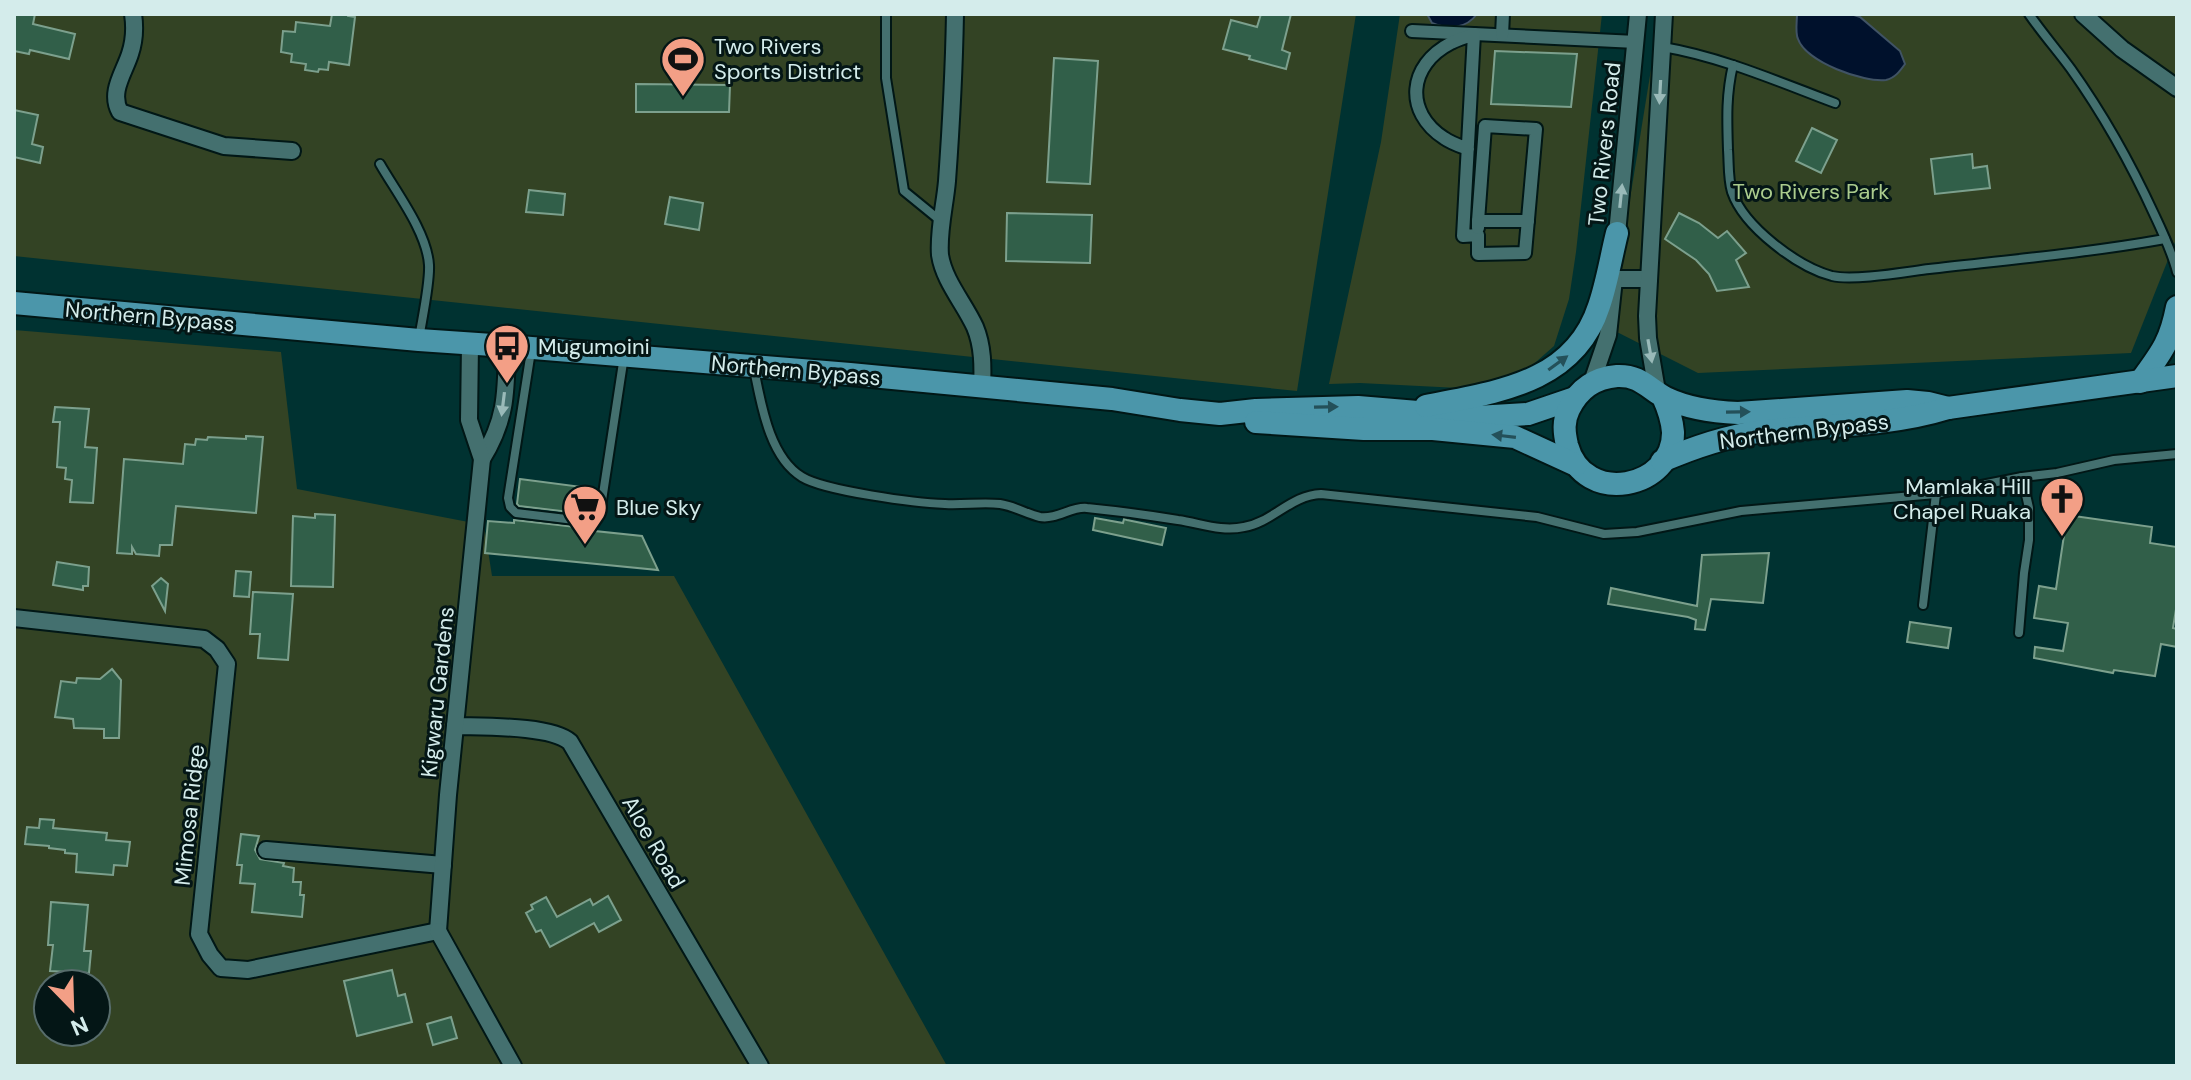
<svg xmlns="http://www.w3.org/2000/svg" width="2191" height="1080" viewBox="0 0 2191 1080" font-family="'DM Sans',sans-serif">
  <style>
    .green { fill: #334324; fill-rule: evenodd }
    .water { fill: #00112c; stroke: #405365; stroke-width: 2 }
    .building { fill: #315f49; stroke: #7ca08d; stroke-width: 2 }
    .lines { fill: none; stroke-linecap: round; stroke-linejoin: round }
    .service-casing { stroke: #011716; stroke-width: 12 }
    .pedestrian-casing { stroke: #011716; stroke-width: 16 }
    .minor-casing { stroke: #011716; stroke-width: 20 }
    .primary-casing { stroke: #011716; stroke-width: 26 }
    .service { stroke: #44706f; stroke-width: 8 }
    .pedestrian { stroke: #44706f; stroke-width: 12 }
    .minor { stroke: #44706f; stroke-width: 16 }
    .primary { stroke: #4b96aa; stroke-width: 22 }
    .oneway { fill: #9abab9 }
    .oneway2 { fill: #245059 }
    .labels { text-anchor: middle; stroke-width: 6; stroke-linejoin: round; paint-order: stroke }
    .poi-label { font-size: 22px; fill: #d4eceb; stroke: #041616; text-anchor: start }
    .street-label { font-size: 22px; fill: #d4eceb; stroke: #041616 }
    .park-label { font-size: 22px; fill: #abcc8d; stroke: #041616 }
  </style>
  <rect width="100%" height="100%" fill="#003231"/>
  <!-- green -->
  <g class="green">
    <path d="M 14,14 L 1356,14 L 1297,391 L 14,256 Z"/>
    <path d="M 1400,14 L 1602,14 L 1576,252 L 1569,299 L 1554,346 L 1528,369 L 1502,380 L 1459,388 L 1360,383 L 1329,384 L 1381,142 Z"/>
    <path d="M 1660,14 L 2177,14 L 2177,237 L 2131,353 L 1698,373 L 1609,328 Z"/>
    <path d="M 14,330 L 281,352 L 297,489 L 484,525 L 492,576 L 674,576 L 947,1066 L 14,1066 ZM 48,984 L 96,984 L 96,1032 L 48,1032 Z"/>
  </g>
  <!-- water -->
  <g class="water">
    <path d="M 1427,14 L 1477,14 C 1466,29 1448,30 1432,23 Z"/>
    <path d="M 1797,14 L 1851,14 L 1860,17 L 1900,51 L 1905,64 C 1900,71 1895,78 1886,80 C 1864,83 1806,62 1798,39 C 1795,33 1797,21 1797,14 Z"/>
  </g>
  <!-- building -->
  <g class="building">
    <path d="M 14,14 L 35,14 L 33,24 L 75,34 L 69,59 L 30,50 L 29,54 L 14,51 Z"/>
    <path d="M 332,14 L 348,14 L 348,16 L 355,17 L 349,65 L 329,62 L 328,70 L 319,69 L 318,72 L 305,70 L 306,64 L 291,62 L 292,54 L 281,52 L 283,31 L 295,32 L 296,22 L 330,26 Z"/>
    <path d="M 1261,14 L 1291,14 L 1282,50 L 1290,53 L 1286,69 L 1249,59 L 1250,56 L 1223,49 L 1231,20 L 1257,27 Z"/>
    <path d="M 1495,51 L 1577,54 L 1571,107 L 1491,104 Z"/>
    <path d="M 1054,58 L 1098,61 L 1090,184 L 1047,182 Z"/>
    <path d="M 636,84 L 730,85 L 729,112 L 636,112 Z"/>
    <path d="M 14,110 L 38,115 L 32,144 L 43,147 L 40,163 L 14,157 Z"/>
    <path d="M 1812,128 L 1837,140 L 1821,173 L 1796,161 Z"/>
    <path d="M 1972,154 L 1973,168 L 1987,166 L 1990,188 L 1935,194 L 1931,159 Z"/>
    <path d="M 529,190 L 565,194 L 563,215 L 526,212 Z"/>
    <path d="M 670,197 L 703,203 L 699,230 L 665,224 Z"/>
    <path d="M 1007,213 L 1092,215 L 1090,263 L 1006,261 Z"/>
    <path d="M 1679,213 L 1699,223 L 1718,238 L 1727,231 L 1746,253 L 1736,260 L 1749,287 L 1717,291 L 1709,274 L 1696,260 L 1665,239 Z"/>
    <path d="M 55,407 L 89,409 L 85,447 L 97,448 L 93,503 L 70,502 L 72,480 L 65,479 L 66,468 L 57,467 L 60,422 L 53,422 Z"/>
    <path d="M 246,436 L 263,437 L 256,513 L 176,506 L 172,545 L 160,545 L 159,556 L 136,554 L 132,547 L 132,554 L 117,553 L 124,459 L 183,464 L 185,444 L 195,445 L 196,439 L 207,440 L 208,437 L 246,439 Z"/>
    <path d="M 520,479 L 582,487 L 578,513 L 519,506 L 517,504 Z"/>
    <path d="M 315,514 L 335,515 L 333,587 L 291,586 L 293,516 L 315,518 Z"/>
    <path d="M 2067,515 L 2152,527 L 2150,543 L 2177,547 L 2177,603 L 2173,628 L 2177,629 L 2177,647 L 2161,644 L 2155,676 L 2114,670 L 2113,673 L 2034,658 L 2035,647 L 2063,651 L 2068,623 L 2034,618 L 2039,586 L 2056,589 Z"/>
    <path d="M 1095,518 L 1123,523 L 1124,519 L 1127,520 L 1166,528 L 1162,545 L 1093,530 Z"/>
    <path d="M 514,520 L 576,527 L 576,529 L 642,536 L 658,570 L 485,553 L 488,521 L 514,523 Z"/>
    <path d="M 1769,553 L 1763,603 L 1711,599 L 1705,630 L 1695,629 L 1696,620 L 1688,617 L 1608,604 L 1611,588 L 1697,606 L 1702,555 Z"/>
    <path d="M 57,562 L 89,567 L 88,586 L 83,586 L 83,590 L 53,585 Z"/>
    <path d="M 236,571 L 251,572 L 249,597 L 234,596 Z"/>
    <path d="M 161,578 L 168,584 L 165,611 L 152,586 Z"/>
    <path d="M 253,592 L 293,594 L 288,660 L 258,658 L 260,634 L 250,634 Z"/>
    <path d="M 1910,622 L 1951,628 L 1948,648 L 1907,642 Z"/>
    <path d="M 112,669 L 121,680 L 119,738 L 104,738 L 104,729 L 74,728 L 73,719 L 55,717 L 61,681 L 76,683 L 77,678 L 100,679 Z"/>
    <path d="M 40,819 L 54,820 L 53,828 L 107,833 L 106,840 L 130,842 L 127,866 L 114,865 L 113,875 L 76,872 L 77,854 L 65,853 L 65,850 L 49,848 L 49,846 L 25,844 L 27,827 L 39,828 Z"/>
    <path d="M 241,834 L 259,836 L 255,850 L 260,859 L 284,863 L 283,866 L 294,868 L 293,882 L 301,882 L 300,895 L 304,895 L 302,917 L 252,912 L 255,884 L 240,883 L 242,865 L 237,865 Z"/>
    <path d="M 608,896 L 621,920 L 599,932 L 594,923 L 550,947 L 541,930 L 536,932 L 526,913 L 533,909 L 531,905 L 546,897 L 557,917 L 590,899 L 593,905 Z"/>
    <path d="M 51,902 L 88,905 L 84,951 L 91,951 L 89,973 L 50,971 L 53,945 L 48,945 Z"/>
    <path d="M 392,970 L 398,996 L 405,994 L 412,1022 L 357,1036 L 344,981 Z"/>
    <path d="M 451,1017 L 457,1038 L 433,1045 L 427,1024 Z"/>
  </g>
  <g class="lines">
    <!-- service casing -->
    <g class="service-casing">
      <g id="service">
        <path d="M 886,14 L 886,78 L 904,191 L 942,222"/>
        <path d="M 2029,14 C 2042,33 2057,50 2071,69 C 2103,114 2131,164 2154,214 C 2163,233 2172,252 2177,272"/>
        <path d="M 1663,47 C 1722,57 1779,82 1835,103"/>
        <path d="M 1733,65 C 1726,95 1727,119 1728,150 C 1729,163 1728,179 1732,192 C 1744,227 1798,267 1832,276 C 1854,281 1905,272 1929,269 C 2008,260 2087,253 2165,239"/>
        <path d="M 380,164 C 396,192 427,232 429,265 C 430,284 422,319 419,339"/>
        <path d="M 531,351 L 508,498 L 510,507 L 516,513 L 583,521 L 592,517 L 601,507 L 624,356"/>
        <path d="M 754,369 C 761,403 769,457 802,477 C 825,491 916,503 945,504 C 964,505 982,502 1000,504 C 1014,506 1027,514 1040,517 C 1056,520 1072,506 1087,508 C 1118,511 1148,515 1178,520 C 1200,523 1221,532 1244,527 C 1273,522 1291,495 1321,494 L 1537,517 L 1604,534 L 1637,532 L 1741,511 L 1936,494 L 2022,477"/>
        <path d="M 1923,605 L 1936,494"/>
        <path d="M 2019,633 L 2024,573 L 2029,540 L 2029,508 L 2022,477 L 2057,473 L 2114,460 L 2177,454"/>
      </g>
    </g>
    <!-- pedestrian casing -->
    <g class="pedestrian-casing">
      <g id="pedestrian">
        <path d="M 1412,31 L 1636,42"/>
        <path d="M 1502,35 L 1503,14"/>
        <path d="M 1468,149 C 1460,146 1451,143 1444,138 C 1404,112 1408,65 1451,43 C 1458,39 1467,37 1474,34 L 1463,236 L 1478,235 L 1478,254 L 1525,253 L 1536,129 L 1485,126 L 1478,221"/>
        <path d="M 1478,228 L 1478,221 L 1528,221"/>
      </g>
    </g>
    <!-- minor casing -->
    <g class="minor-casing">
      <g id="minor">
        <path d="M 133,14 C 135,27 134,42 130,54 C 124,73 109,92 120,112 L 224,146 L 292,151"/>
        <path d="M 955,14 C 954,69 951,126 947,181 C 945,205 938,231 940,255 C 944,281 964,303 975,327 C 983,346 983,367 982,388"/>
        <path d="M 2083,14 L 2122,49 L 2177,88"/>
        <path d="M 1616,244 L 1638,14"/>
        <path d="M 1614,279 L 1649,279"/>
        <path d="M 1592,382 L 1608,335 L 1614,279"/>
        <path d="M 1657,391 L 1648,338 L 1647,316 L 1664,14"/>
        <path d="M 482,459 C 507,419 506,391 507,346"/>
        <path d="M 14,618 L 204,639 L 217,649 L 227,664 L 199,934 L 210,955 L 221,968 L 248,970 L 438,931"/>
        <path d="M 455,726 C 482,727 551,725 570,742 L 760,1066"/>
        <path d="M 266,850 L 443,865"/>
        <path d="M 438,931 L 448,795 L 482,459 L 469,420 L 470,344"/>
        <path d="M 438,931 L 513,1066"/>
      </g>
    </g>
    <!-- primary casing -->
    <g class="primary-casing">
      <g id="primary">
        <path d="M 14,303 L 419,340 L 507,346 L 850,374 L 1112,399 L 1180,410 L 1220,414 L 1256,410 L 1358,407 L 1477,417 L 1528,414 L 1575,398"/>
        <path d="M 2140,382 C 2161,353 2170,343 2177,307"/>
        <path d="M 1663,397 C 1668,408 1672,419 1673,432 C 1674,488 1584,508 1567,445 C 1564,432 1563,421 1569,409 C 1579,389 1594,378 1617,376 C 1641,375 1648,389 1666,398 C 1689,409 1714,412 1738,413 L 1907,401 L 1928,403 L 1948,408"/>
        <path d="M 1426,406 C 1495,392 1574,384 1599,306 C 1607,283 1611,257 1617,233"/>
        <path d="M 1256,422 L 1364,429 L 1433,429 L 1515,437 L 1576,465"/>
        <path d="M 1662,461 C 1692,448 1724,437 1757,432 C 1821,425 1887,427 1948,408 L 2177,376"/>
      </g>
    </g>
    <!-- service -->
    <use href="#service" class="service"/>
    <!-- pedestrian -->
    <use href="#pedestrian" class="pedestrian"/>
    <!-- minor -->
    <use href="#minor" class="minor"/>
    <!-- primary -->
    <use href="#primary" class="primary"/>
  </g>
  <!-- one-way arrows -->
  <defs><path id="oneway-solid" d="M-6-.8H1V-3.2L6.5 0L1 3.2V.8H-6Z" transform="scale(2)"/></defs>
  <g class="oneway">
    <use href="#oneway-solid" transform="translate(1660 92) rotate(93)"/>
    <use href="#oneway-solid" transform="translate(1621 196) rotate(-84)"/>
    <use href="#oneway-solid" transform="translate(1650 351) rotate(80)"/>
    <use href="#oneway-solid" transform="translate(503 404) rotate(97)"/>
  </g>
  <g class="oneway2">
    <use href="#oneway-solid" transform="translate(1558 363) rotate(-36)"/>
    <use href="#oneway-solid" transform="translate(1326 407) rotate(-1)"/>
    <use href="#oneway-solid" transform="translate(1738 412) rotate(-1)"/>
    <use href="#oneway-solid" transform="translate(1504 436) rotate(-173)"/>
  </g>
  <!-- icons -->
  <defs>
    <g id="stadium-pin" transform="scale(2.3)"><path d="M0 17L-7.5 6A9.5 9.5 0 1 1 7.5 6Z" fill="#f39f86" stroke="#041616"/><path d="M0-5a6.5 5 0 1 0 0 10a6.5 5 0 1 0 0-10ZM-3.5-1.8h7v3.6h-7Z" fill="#111"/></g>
    <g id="bus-pin" transform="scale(2.3)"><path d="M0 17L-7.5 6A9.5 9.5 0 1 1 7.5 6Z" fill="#f39f86" stroke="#041616"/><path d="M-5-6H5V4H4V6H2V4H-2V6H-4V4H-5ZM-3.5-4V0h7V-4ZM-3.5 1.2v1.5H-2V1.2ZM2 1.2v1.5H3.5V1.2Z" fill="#111"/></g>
    <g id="church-pin" transform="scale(2.3)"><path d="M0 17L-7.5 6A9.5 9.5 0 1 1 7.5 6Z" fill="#f39f86" stroke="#041616"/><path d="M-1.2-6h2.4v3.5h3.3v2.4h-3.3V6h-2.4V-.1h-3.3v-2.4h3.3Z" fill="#111"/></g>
    <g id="supermarket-pin" transform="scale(2.3)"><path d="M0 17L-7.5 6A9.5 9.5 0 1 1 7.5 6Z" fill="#f39f86" stroke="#041616"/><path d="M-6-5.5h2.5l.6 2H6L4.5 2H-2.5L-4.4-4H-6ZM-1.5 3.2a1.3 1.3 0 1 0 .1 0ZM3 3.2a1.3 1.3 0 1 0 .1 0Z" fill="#111"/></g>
  </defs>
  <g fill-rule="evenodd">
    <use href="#stadium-pin" x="683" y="59"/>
    <use href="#bus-pin" x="507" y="346"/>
    <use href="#church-pin" x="2062" y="499"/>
    <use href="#supermarket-pin" x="585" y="507"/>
  </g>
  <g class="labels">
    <!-- poi labels -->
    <g class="poi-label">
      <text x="714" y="54">Two Rivers<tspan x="714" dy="25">Sports District</tspan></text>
      <text x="538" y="354">Mugumoini</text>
      <text x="2031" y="494" text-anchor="end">Mamlaka Hill<tspan x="2031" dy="25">Chapel Ruaka</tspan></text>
      <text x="616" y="515">Blue Sky</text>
    </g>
    <!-- street labels -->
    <g class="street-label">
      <text transform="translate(1604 144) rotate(-84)" y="8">Two Rivers Road</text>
      <text transform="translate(150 316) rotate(5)" y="8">Northern Bypass</text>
      <text transform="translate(796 370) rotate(5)" y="8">Northern Bypass</text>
      <text transform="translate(1804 431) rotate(-7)" y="8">Northern Bypass</text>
      <text transform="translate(437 692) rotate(-84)" y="8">Kigwaru Gardens</text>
      <text transform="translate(189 815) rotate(-84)" y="8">Mimosa Ridge</text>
      <text transform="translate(654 842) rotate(60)" y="8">Aloe Road</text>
    </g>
    <!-- park labels -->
    <g class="park-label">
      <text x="1811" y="199">Two Rivers Park</text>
    </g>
  </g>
  <!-- border -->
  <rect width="2191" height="1080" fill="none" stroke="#d4eceb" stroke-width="32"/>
  <!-- north arrow -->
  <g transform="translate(72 1008) rotate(157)"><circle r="38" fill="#041616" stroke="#576c6b" stroke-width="2"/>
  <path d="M0-6L14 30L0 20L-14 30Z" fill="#f39f86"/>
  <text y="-12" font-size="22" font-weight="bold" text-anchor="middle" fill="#d4eceb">N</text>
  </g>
</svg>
